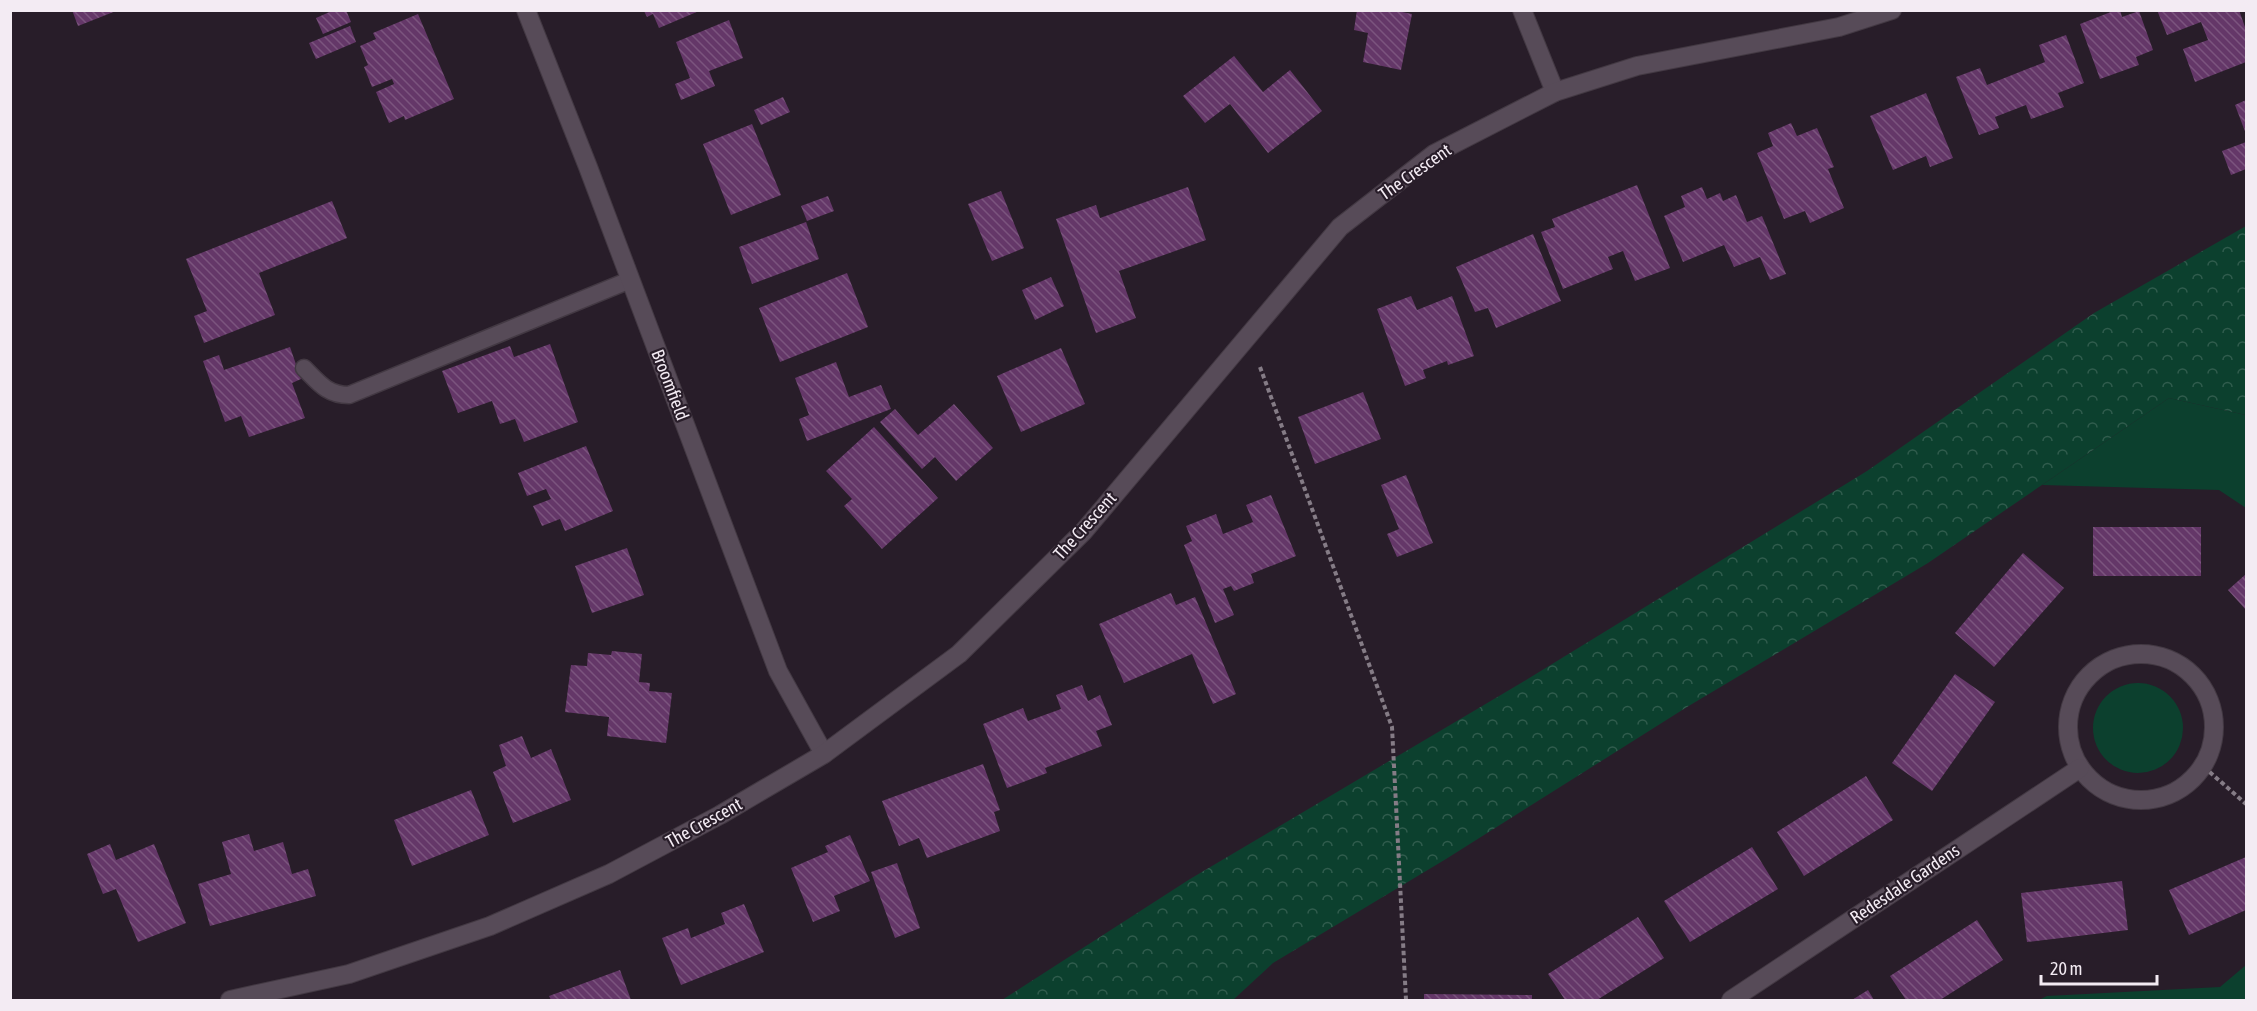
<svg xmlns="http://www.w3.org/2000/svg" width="2257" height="1011" viewBox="0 0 2257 1011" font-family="'Asap Condensed',sans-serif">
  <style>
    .green { fill: #0c402e }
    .forest { fill: url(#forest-crowns) }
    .building { fill: url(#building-back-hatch) }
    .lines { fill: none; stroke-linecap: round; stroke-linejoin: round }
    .lane-casing { stroke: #433943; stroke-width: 19 }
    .street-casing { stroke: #433943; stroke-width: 20 }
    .path { stroke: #857c86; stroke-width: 4; stroke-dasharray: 4.5 3; stroke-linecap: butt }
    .lane { stroke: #574b58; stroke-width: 16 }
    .street { stroke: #574b58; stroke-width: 18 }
    .labels { text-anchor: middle; stroke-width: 4.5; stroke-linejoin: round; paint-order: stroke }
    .street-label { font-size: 18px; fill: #f3ebf3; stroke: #281d29 }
  </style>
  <defs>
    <pattern id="forest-crowns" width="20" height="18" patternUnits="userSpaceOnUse" patternTransform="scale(1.5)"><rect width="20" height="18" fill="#0c402e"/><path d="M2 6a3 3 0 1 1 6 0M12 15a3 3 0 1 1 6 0" fill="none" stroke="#305c4d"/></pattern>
    <pattern id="building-back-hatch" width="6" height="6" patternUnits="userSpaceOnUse" patternTransform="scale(1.5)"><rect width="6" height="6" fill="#643768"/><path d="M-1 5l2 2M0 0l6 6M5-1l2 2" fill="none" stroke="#7b547e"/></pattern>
  </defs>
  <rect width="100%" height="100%" fill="#281d29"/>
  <!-- green -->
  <g class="green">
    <path d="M 2169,398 L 2246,415 L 2246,508 L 2219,490 L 2042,485 Z"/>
    <circle cx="2138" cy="728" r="45"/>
    <path d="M 2246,965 L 2246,1000 L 2039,1000 L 2047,996 L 2220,987 Z"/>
  </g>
  <!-- forest -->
  <path class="forest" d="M 2246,226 L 2246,415 L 2169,398 L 1928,563 L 1687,707 L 1446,859 L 1273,963 L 1233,1000 L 1002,1000 L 1190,879 L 1521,683 L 1867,471 L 2094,313 Z"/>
  <!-- building -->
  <g class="building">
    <path d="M 72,10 L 116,10 L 116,11 L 78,26 Z"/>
    <path d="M 334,10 L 346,10 L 351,22 L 323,34 L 316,18 Z"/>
    <path d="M 1357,10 L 1392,10 L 1412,14 L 1401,70 L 1363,62 L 1368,33 L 1354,30 Z"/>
    <path d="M 2116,10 L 2120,10 L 2122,17 L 2139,11 L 2153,50 L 2136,57 L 2139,65 L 2100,79 L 2080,24 Z"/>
    <path d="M 2157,10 L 2239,10 L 2246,30 L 2246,62 L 2195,82 L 2183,49 L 2208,40 L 2201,22 L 2167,35 Z"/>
    <path d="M 644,11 L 699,11 L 659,28 L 653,14 L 647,17 Z"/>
    <path d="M 418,14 L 454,99 L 405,120 L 404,116 L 389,123 L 376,92 L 394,84 L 392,79 L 372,87 L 364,67 L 368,65 L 360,46 L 376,39 L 373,33 Z"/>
    <path d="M 729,20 L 743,58 L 709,71 L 715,86 L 681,100 L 675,84 L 690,78 L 676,42 Z"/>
    <path d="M 350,26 L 356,42 L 316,59 L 309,43 Z"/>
    <path d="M 2066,35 L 2084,83 L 2058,93 L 2064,107 L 2031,119 L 2026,105 L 1995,117 L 1999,128 L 1979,135 L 1956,77 L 1980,68 L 1987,85 L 2045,62 L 2039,45 Z"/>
    <path d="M 1234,56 L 1263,92 L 1290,70 L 1322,111 L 1268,153 L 1230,104 L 1205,123 L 1183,96 Z"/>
    <path d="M 1926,93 L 1953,158 L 1930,167 L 1926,156 L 1893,170 L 1870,116 Z"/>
    <path d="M 783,97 L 790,112 L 761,125 L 754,110 Z"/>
    <path d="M 2246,100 L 2246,134 L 2235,105 Z"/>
    <path d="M 1791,123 L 1797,136 L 1817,128 L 1834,167 L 1828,169 L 1844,208 L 1810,223 L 1805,211 L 1784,219 L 1757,153 L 1773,146 L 1768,133 Z"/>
    <path d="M 752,124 L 781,195 L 731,215 L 703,144 Z"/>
    <path d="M 2246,142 L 2246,169 L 2231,175 L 2222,151 Z"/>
    <path d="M 1637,185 L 1670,268 L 1635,281 L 1623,251 L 1608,257 L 1613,269 L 1563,289 L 1541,232 L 1555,227 L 1552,219 Z"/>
    <path d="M 1188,187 L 1206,240 L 1119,271 L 1136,318 L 1096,333 L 1056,219 L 1096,205 L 1100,218 Z"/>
    <path d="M 1702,187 L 1707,199 L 1720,193 L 1723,201 L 1736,195 L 1747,222 L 1762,216 L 1786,274 L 1770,280 L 1760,257 L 1734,267 L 1724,245 L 1683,262 L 1664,216 L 1685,207 L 1681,196 Z"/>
    <path d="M 1001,191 L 1024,248 L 992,261 L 968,204 Z"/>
    <path d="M 828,196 L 834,211 L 807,221 L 801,206 Z"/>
    <path d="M 332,201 L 347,238 L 259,273 L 275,315 L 204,343 L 194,316 L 207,311 L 186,259 Z"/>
    <path d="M 806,222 L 819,259 L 752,284 L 739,247 Z"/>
    <path d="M 1533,234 L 1561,301 L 1496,328 L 1488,308 L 1475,312 L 1456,267 Z"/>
    <path d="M 847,273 L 868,327 L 780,362 L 759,308 Z"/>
    <path d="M 1051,277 L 1064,306 L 1035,320 L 1022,290 Z"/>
    <path d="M 1411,296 L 1417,310 L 1452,296 L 1474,356 L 1448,365 L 1447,361 L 1423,370 L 1426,378 L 1405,386 L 1377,309 Z"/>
    <path d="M 550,344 L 578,422 L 524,442 L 515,419 L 500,424 L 492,401 L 458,413 L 442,371 L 510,346 L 514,357 Z"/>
    <path d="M 290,347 L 301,379 L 292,383 L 305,418 L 249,437 L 241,416 L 225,422 L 203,361 L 219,355 L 224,370 Z"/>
    <path d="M 1061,348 L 1085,404 L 1021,432 L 997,376 Z"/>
    <path d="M 836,362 L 849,397 L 881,385 L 891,409 L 807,441 L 799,419 L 809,415 L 795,378 Z"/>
    <path d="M 1363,392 L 1381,439 L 1315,464 L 1298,417 Z"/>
    <path d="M 954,404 L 993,448 L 956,481 L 935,457 L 922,469 L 880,422 L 895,409 L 918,435 Z"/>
    <path d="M 874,427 L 938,498 L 882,549 L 844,506 L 852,499 L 826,471 Z"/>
    <path d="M 586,446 L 613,511 L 565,531 L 560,519 L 542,526 L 533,506 L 551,499 L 546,489 L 527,496 L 518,473 Z"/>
    <path d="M 1406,475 L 1433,543 L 1397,557 L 1387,534 L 1399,529 L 1381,485 Z"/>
    <path d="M 1271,495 L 1296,556 L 1251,574 L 1254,583 L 1234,591 L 1231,586 L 1223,589 L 1234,615 L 1215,623 L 1184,545 L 1192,541 L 1186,526 L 1216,514 L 1223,534 L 1253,522 L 1246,505 Z"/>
    <rect x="2093" y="527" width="108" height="49"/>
    <path d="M 627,548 L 644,595 L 592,613 L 575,566 Z"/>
    <path d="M 2023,553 L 2064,588 L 1994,667 L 1955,633 Z"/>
    <path d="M 2246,574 L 2246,610 L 2228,590 Z"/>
    <path d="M 1171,593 L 1176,605 L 1195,597 L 1236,694 L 1213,704 L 1192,654 L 1124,683 L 1099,624 Z"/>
    <path d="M 612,651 L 642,654 L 639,682 L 650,683 L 649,691 L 672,693 L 666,743 L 607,736 L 609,717 L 565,712 L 571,665 L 587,666 L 588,653 L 611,655 Z"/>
    <path d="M 1955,674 L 1995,702 L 1932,791 L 1892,763 Z"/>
    <path d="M 1082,685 L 1088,701 L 1100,695 L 1112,725 L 1096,731 L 1102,746 L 1045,768 L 1047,773 L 1007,788 L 983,724 L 1023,708 L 1028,721 L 1061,709 L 1056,695 Z"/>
    <path d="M 522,736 L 531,758 L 551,749 L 571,800 L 513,823 L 493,772 L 506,766 L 499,745 Z"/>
    <path d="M 983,764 L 1000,810 L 994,812 L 1000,831 L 927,858 L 919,838 L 899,846 L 882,801 Z"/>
    <path d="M 1866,776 L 1893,820 L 1804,876 L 1777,832 Z"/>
    <path d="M 471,790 L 489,835 L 412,866 L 394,820 Z"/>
    <path d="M 249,834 L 254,851 L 283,842 L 292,874 L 308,869 L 316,896 L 210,926 L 198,884 L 231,874 L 222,842 Z"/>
    <path d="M 850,835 L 870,881 L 834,896 L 840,911 L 813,922 L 791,868 L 828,852 L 825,846 Z"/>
    <path d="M 110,844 L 116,860 L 154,844 L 186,923 L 138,942 L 116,889 L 103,894 L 87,854 Z"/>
    <path d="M 1752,847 L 1778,889 L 1690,942 L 1664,901 Z"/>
    <path d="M 2246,857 L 2246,910 L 2189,935 L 2169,890 Z"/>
    <path d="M 897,863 L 920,928 L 895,938 L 871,872 Z"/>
    <path d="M 2122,881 L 2128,930 L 2027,942 L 2021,893 Z"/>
    <path d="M 744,904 L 764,952 L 681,985 L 662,938 L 688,928 L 691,938 L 725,924 L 721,913 Z"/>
    <path d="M 1638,917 L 1664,958 L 1597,1000 L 1565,1000 L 1548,974 Z"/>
    <path d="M 1977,920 L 2003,960 L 1940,1000 L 1906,1000 L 1890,976 Z"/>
    <path d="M 620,970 L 631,1000 L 551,1000 L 549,996 Z"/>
    <path d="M 1868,990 L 1874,1000 L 1852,1000 Z"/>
    <path d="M 1424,994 L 1532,995 L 1532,1000 L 1424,1000 Z"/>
  </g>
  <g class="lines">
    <!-- lane casing -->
    <g class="lane-casing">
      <path id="lane" d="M 304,368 C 318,382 327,395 349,395 L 630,280"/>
    </g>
    <!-- street casing -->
    <g class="street-casing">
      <g id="street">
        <path d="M 526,10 L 588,167 L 778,671 L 824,754"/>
        <path d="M 1522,10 L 1555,92"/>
        <circle cx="2141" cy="727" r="73"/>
        <path d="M 230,1000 L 349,974 L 490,926 L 609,874 L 720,815 L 824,754 L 959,654 L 1084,531 L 1340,227 L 1434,154 L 1555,92 L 1637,66 L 1839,27 L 1892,10"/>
        <path d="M 1731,1000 L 2080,768"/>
      </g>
    </g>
    <!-- path -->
    <g class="path">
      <path d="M 1260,367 L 1392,727 L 1406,1000"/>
      <path d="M 2204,767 L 2246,804"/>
    </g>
    <!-- lane -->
    <use href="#lane" class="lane"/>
    <!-- street -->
    <use href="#street" class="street"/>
  </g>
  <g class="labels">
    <!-- street labels -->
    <g class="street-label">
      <text transform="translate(1415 172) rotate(-35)" y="6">The Crescent</text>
      <text transform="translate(670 385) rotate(69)" y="6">Broomfield</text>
      <text transform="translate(1085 526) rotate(-48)" y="6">The Crescent</text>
      <text transform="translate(704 823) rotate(-29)" y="6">The Crescent</text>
      <text transform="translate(1905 884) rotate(-34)" y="6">Redesdale Gardens</text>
    </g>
  </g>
  <!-- border -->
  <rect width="2257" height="1011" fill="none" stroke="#f3ebf3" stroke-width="24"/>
  <!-- scale -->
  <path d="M2041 975v9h116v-9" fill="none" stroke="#f3ebf3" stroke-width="3"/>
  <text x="2050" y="975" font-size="18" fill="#f3ebf3" stroke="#281d29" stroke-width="4.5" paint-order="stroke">20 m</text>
</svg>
